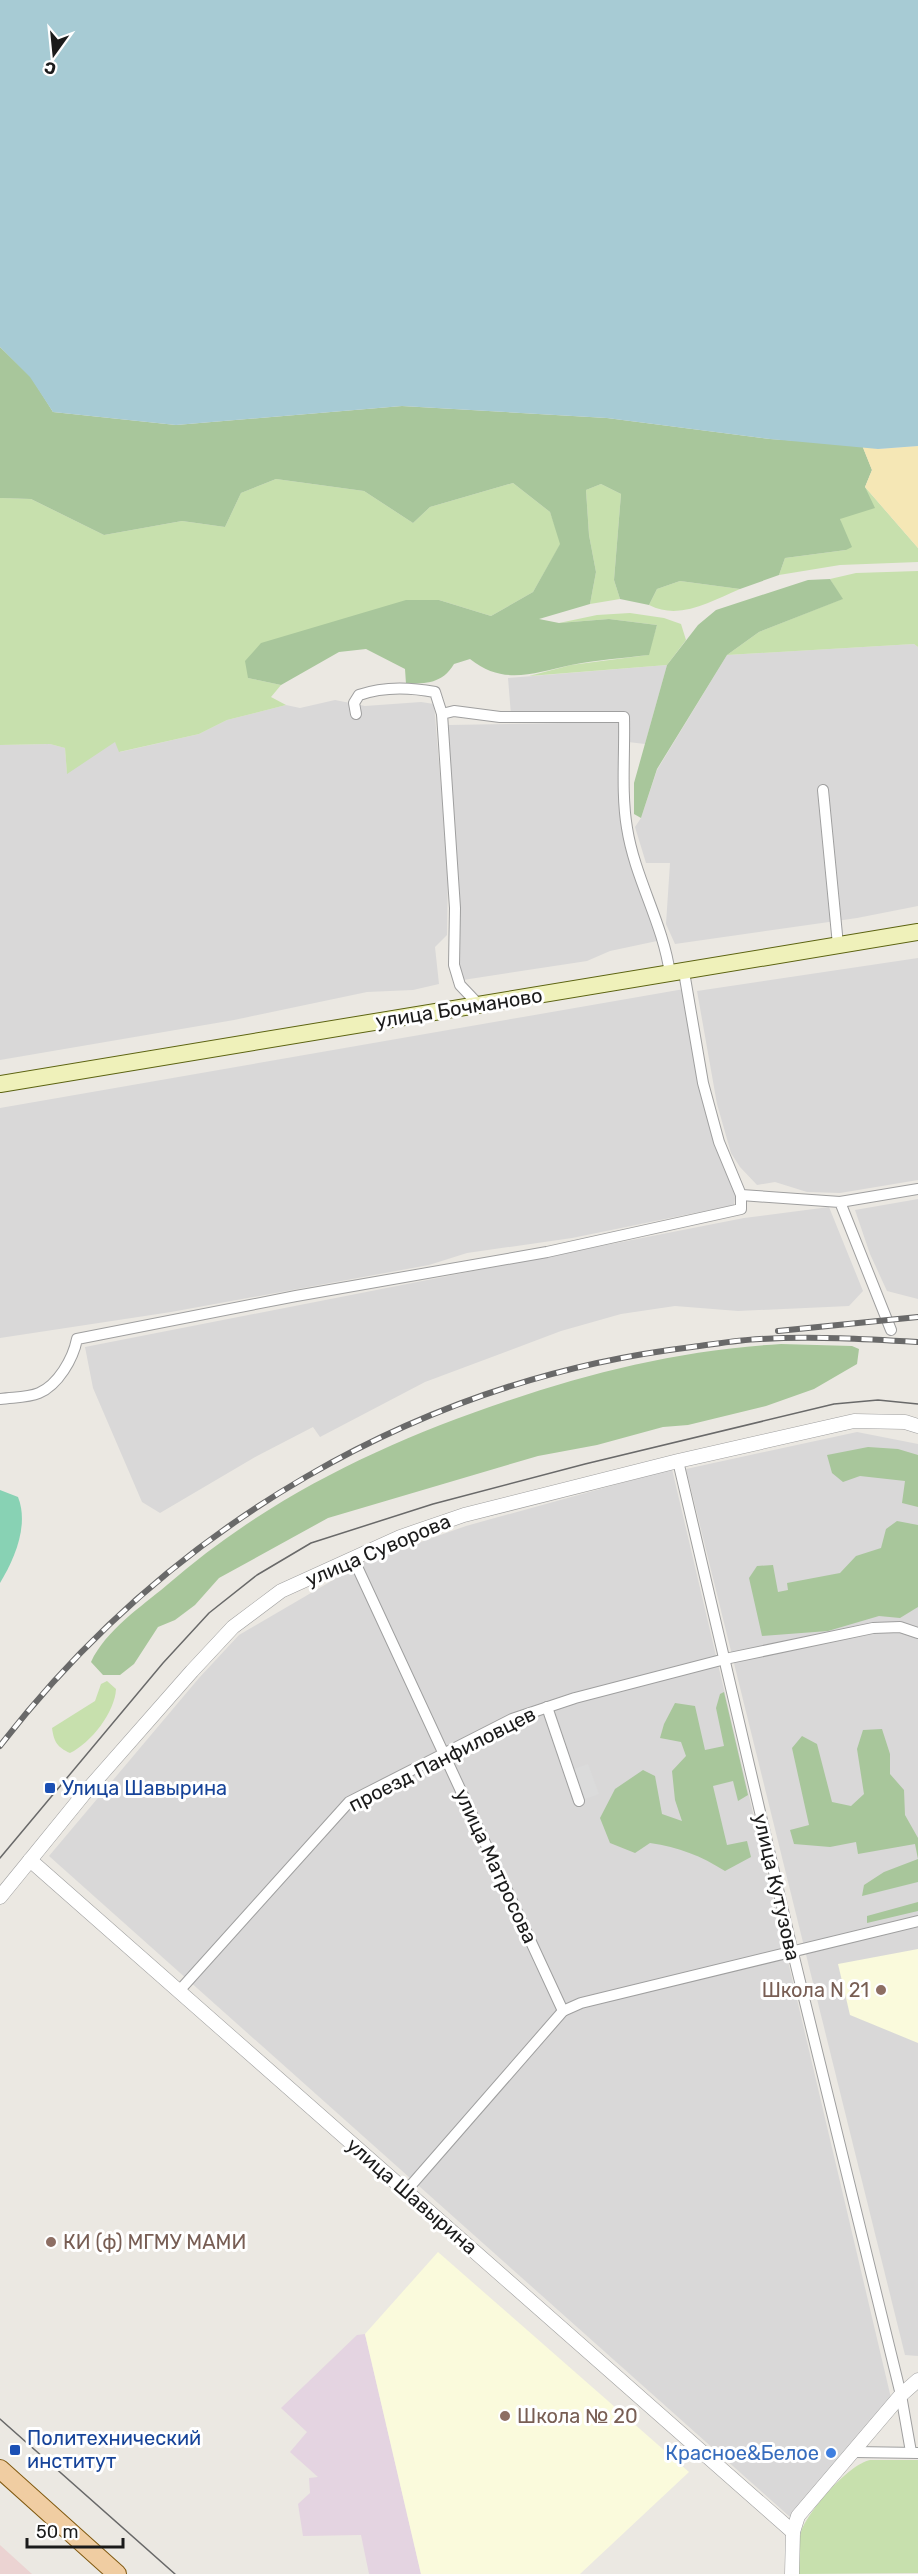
<svg xmlns="http://www.w3.org/2000/svg" width="918" height="2574" viewBox="0 0 918 2574" font-family="Rubik,sans-serif">
  <style>
    .residential { fill: #d9d8d8 }
    .commercial { fill: #ebd3d2 }
    .industrial { fill: #e4d4e1 }
    .education { fill: #fafadc }
    .grass { fill: #c7e0ad }
    .forest { fill: #a8c69b }
    .sand { fill: #f5e7b5 }
    .pitch { fill: #88d2b4 }
    .parking { fill: #dbdbdb }
    .water { fill: #a7cbd4 }
    .lines { fill: none; stroke-linecap: round; stroke-linejoin: round }
    .minor-casing { stroke: #9f9f9f; stroke-width: 12 }
    .tertiary-casing { stroke: #9f9f9f; stroke-width: 15 }
    .secondary-casing { stroke: #5c6311; stroke-width: 18 }
    .primary-casing { stroke: #815a11; stroke-width: 20 }
    .minor { stroke: #fff; stroke-width: 10 }
    .tertiary { stroke: #fff; stroke-width: 14 }
    .secondary { stroke: #eff1ba; stroke-width: 16 }
    .primary { stroke: #f0cda2; stroke-width: 18 }
    .tram { stroke: #696969; stroke-width: 1.5 }
    .rail-casing { stroke: #696969; stroke-width: 6 }
    .rail { stroke: #fff; stroke-width: 4; stroke-dasharray: 11; stroke-linecap: butt }
    .transit-dot { fill: #1a4fb4; stroke: #fff; stroke-width: 2 }
    .education-dot { fill: #8d6e63; stroke: #fff; stroke-width: 2 }
    .shop-dot { fill: #3f7fe0; stroke: #fff; stroke-width: 2 }
    .labels { text-anchor: middle; stroke-width: 6; stroke-linejoin: round; paint-order: stroke }
    .street-label { font-size: 20px; fill: #1b1b1b; stroke: #fff }
    .transit-label { font-size: 20px; fill: #164399; stroke: #fff; text-anchor: start }
    .education-label { font-size: 20px; fill: #785e54; stroke: #fff; text-anchor: start }
    .shop-label { font-size: 20px; fill: #366cbe; stroke: #fff; text-anchor: end }
  </style>
  <rect width="100%" height="100%" fill="#ebe8e2"/>
  <!-- residential -->
  <g class="residential">
    <path d="M 914,644 L 918,647 L 918,906 L 857,918 L 675,944 L 666,924 L 670,863 L 646,863 L 635,827 L 641,818 L 657,770 L 727,655 Z"/>
    <path d="M 667,665 L 645,744 L 628,742 L 629,714 L 624,711 L 511,715 L 508,678 Z"/>
    <path d="M 335,700 L 365,706 L 421,702 L 434,704 L 448,870 L 447,935 L 435,947 L 439,984 L 413,990 L 367,992 L 234,1020 L 0,1060 L 0,745 L 50,744 L 65,748 L 67,773 L 115,741 L 120,752 L 199,734 L 227,720 L 286,705 L 300,708 Z"/>
    <path d="M 618,722 L 621,732 L 624,838 L 655,920 L 657,941 L 610,951 L 587,961 L 463,980 L 459,960 L 448,725 Z"/>
    <path d="M 918,958 L 918,1180 L 840,1193 L 807,1192 L 775,1182 L 757,1185 L 740,1167 L 731,1153 L 717,1104 L 697,991 Z"/>
    <path d="M 684,989 L 736,1192 L 734,1205 L 572,1238 L 467,1253 L 429,1265 L 171,1312 L 0,1338 L 0,1108 Z"/>
    <path d="M 918,1199 L 918,1299 L 887,1291 L 870,1254 L 855,1210 Z"/>
    <path d="M 829,1207 L 863,1291 L 849,1306 L 738,1311 L 675,1306 L 621,1314 L 561,1331 L 425,1382 L 320,1437 L 313,1427 L 257,1456 L 160,1513 L 142,1502 L 93,1388 L 85,1347 L 744,1218 Z"/>
    <path d="M 857,1432 L 918,1444 L 918,2356 L 905,2355 L 686,1469 Z"/>
    <path d="M 672,1469 L 891,2398 L 790,2517 L 49,1856 L 199,1678 L 239,1635 L 364,1562 L 466,1526 Z"/>
  </g>
  <!-- commercial -->
  <path class="commercial" d="M 0,2545 L 32,2574 L 0,2574 Z"/>
  <!-- industrial -->
  <path class="industrial" d="M 365,2334 L 421,2574 L 369,2574 L 361,2535 L 303,2536 L 298,2504 L 310,2493 L 309,2478 L 318,2477 L 290,2452 L 307,2432 L 281,2408 L 357,2335 Z"/>
  <!-- education -->
  <g class="education">
    <path d="M 918,1949 L 918,2043 L 850,2015 L 838,1964 Z"/>
    <path d="M 438,2252 L 689,2472 L 580,2574 L 421,2574 L 365,2334 Z"/>
  </g>
  <!-- grass -->
  <g class="grass">
    <path d="M 276,479 L 364,491 L 413,523 L 430,507 L 513,483 L 550,512 L 561,543 L 533,592 L 491,616 L 439,600 L 248,678 L 281,685 L 271,697 L 286,705 L 227,720 L 199,734 L 119,752 L 115,742 L 67,774 L 65,748 L 50,744 L 0,745 L 0,498 L 31,499 L 104,535 L 182,521 L 225,527 L 241,493 Z"/>
    <path d="M 601,484 L 621,494 L 614,580 L 620,599 L 590,604 L 596,572 L 589,535 L 586,490 Z"/>
    <path d="M 865,487 L 918,548 L 918,562 L 840,565 L 779,575 L 785,558 L 846,550 L 840,519 Z"/>
    <path d="M 918,571 L 918,647 L 914,644 L 727,655 L 759,632 L 842,599 L 830,579 L 856,573 Z"/>
    <path d="M 680,581 L 740,589 C 711,601 680,621 649,605 L 657,589 Z"/>
    <path d="M 630,613 L 664,618 L 681,624 L 686,640 L 667,665 L 529,676 L 571,665 L 648,655 L 657,625 L 609,619 L 559,623 L 597,615 Z"/>
    <path d="M 107,1681 L 116,1689 C 115,1712 91,1743 70,1753 C 57,1747 54,1742 52,1728 L 95,1701 L 101,1684 Z"/>
    <path d="M 870,2460 L 918,2460 L 918,2573 L 799,2574 C 799,2561 797,2545 801,2532 C 808,2511 849,2464 870,2460 Z"/>
  </g>
  <!-- forest -->
  <g class="forest">
    <path d="M 0,347 L 31,377 L 53,412 L 176,425 L 402,406 L 607,418 L 770,439 L 862,445 L 872,470 L 865,487 L 875,508 L 840,519 L 852,547 L 846,550 L 785,558 L 779,575 L 740,589 L 680,581 L 657,589 L 649,605 L 620,599 L 614,580 L 621,494 L 601,484 L 586,490 L 589,535 L 596,572 L 590,604 L 539,619 L 559,623 L 609,619 L 657,625 L 649,655 C 623,658 596,660 571,665 C 533,673 504,686 470,659 L 454,664 C 442,684 427,683 406,684 L 405,669 L 366,649 L 339,652 L 281,685 L 248,678 L 245,661 L 261,643 L 406,600 L 439,600 L 491,616 L 533,592 L 560,544 L 550,512 L 513,483 L 430,507 L 413,523 L 364,491 L 276,479 L 241,493 L 225,527 L 182,521 L 104,535 L 31,499 L 0,498 Z"/>
    <path d="M 830,579 L 843,599 L 759,632 L 727,655 L 657,769 L 641,818 L 634,814 L 634,783 L 667,665 L 698,625 L 716,610 L 808,580 Z"/>
    <path d="M 781,1344 L 852,1346 L 859,1349 L 857,1364 L 814,1389 L 766,1406 L 688,1425 L 663,1427 L 597,1445 L 538,1456 L 328,1518 L 219,1578 L 195,1605 L 175,1620 L 158,1627 L 134,1664 L 120,1675 L 103,1675 L 91,1662 C 106,1630 141,1607 167,1585 C 267,1498 382,1443 507,1401 C 599,1370 684,1350 781,1344 Z"/>
    <path d="M 868,1447 L 898,1449 L 918,1455 L 918,1507 L 902,1503 L 905,1481 L 860,1476 L 843,1482 L 832,1473 L 827,1455 Z"/>
    <path d="M 897,1521 L 918,1525 L 918,1607 L 900,1618 L 879,1616 L 828,1631 L 762,1636 L 749,1578 L 757,1566 L 773,1565 L 778,1592 L 788,1590 L 787,1583 L 840,1573 L 856,1556 L 881,1548 L 886,1529 Z"/>
    <path d="M 724,1692 L 748,1795 L 738,1801 L 733,1781 L 713,1786 L 727,1845 L 747,1841 L 751,1857 L 725,1871 C 701,1856 679,1847 650,1843 L 635,1853 L 610,1843 L 600,1818 L 615,1789 L 643,1770 L 655,1776 L 662,1814 L 682,1821 L 675,1800 L 672,1771 L 686,1756 L 681,1742 L 660,1738 L 664,1724 L 675,1703 L 695,1706 L 705,1750 L 724,1746 L 716,1708 L 720,1694 Z"/>
    <path d="M 882,1729 L 890,1754 L 890,1774 L 904,1790 L 905,1815 L 918,1838 L 918,1882 L 862,1896 L 864,1885 L 884,1872 L 918,1859 L 915,1844 L 858,1854 L 856,1842 L 830,1847 L 794,1844 L 790,1830 L 809,1825 L 792,1748 L 802,1736 L 817,1744 L 832,1802 L 851,1806 L 864,1794 L 857,1749 L 863,1730 Z"/>
    <path d="M 918,1902 L 918,1911 L 867,1923 L 867,1916 Z"/>
  </g>
  <!-- sand -->
  <path class="sand" d="M 862,445 L 878,449 L 918,446 L 918,548 L 865,487 L 872,470 Z"/>
  <!-- pitch -->
  <path class="pitch" d="M 0,1490 L 18,1497 C 29,1525 15,1558 0,1583 Z"/>
  <!-- parking -->
  <path class="parking" d="M 588,1764 L 599,1794 L 579,1801 L 568,1771 Z"/>
  <!-- water -->
  <path class="water" d="M 0,0 L 918,0 L 918,446 L 878,449 L 770,439 L 607,418 L 402,406 L 176,425 L 53,412 L 30,377 L 0,347 Z"/>
  <g class="lines">
    <!-- minor casing -->
    <g class="minor-casing">
      <g id="minor">
        <path d="M 356,714 L 354,703 L 359,695 C 384,686 409,687 435,692 L 442,714"/>
        <path d="M 823,790 L 838,945"/>
        <path d="M 684,972 L 703,1083 L 719,1142 L 741,1195 L 840,1202 L 891,1330"/>
        <path d="M 479,1005 L 460,985 L 454,965 L 455,908 L 442,714 L 454,711 L 500,717 L 624,717 C 625,753 621,793 627,828 C 635,879 663,923 670,974"/>
        <path d="M 840,1202 L 918,1189"/>
        <path d="M 0,1399 C 13,1397 27,1398 39,1393 C 58,1385 73,1359 77,1339 L 296,1296 L 547,1252 L 741,1209 L 741,1195"/>
        <path d="M 678,1461 L 793,1953 L 901,2395 L 911,2452"/>
        <path d="M 353,1558 L 563,2011"/>
        <path d="M 547,1707 L 579,1801"/>
        <path d="M 179,1991 L 349,1802 L 512,1719 L 575,1698 L 725,1659 L 873,1628 L 900,1627 L 918,1633"/>
        <path d="M 406,2191 L 563,2011 L 581,2003 L 918,1921"/>
        <path d="M 855,2452 L 918,2453"/>
      </g>
    </g>
    <!-- tertiary casing -->
    <g class="tertiary-casing">
      <g id="tertiary">
        <path d="M 30,1860 L 793,2532"/>
        <path d="M 0,1897 L 83,1795 L 192,1671 L 233,1627 L 281,1591 L 400,1537 L 464,1515 L 678,1461 L 854,1421 L 905,1422 L 918,1426"/>
        <path d="M 792,2574 L 793,2532 L 798,2516 L 901,2395 L 918,2380"/>
      </g>
    </g>
    <!-- secondary casing -->
    <g class="secondary-casing">
      <path id="secondary" d="M 0,1084 L 918,932"/>
    </g>
    <!-- primary casing -->
    <g class="primary-casing">
      <path id="primary" d="M 0,2469 L 117,2574"/>
    </g>
    <!-- minor -->
    <use href="#minor" class="minor"/>
    <!-- tertiary -->
    <use href="#tertiary" class="tertiary"/>
    <!-- secondary -->
    <use href="#secondary" class="secondary"/>
    <!-- primary -->
    <use href="#primary" class="primary"/>
    <!-- tram -->
    <g class="tram">
      <path d="M 0,1858 L 163,1663 L 209,1613 L 257,1575 L 311,1543 L 433,1504 L 585,1464 L 834,1404 L 878,1400 L 918,1404"/>
      <path d="M 0,2419 L 175,2574"/>
    </g>
    <!-- rail casing -->
    <g class="rail-casing">
      <g id="rail">
        <path d="M 778,1331 L 918,1317"/>
        <path d="M 0,1746 C 169,1527 417,1380 692,1347 C 715,1344 738,1340 760,1339 C 813,1336 866,1339 918,1342"/>
      </g>
    </g>
    <!-- rail -->
    <use href="#rail" class="rail"/>
  </g>
  <!-- markers -->
  <g class="transit-dot">
    <rect x="44" y="1782" width="12" height="12" rx="3"/>
    <rect x="9" y="2444" width="12" height="12" rx="3"/>
  </g>
  <g class="education-dot">
    <circle cx="881" cy="1990" r="6"/>
    <circle cx="51" cy="2242" r="6"/>
    <circle cx="505" cy="2416" r="6"/>
  </g>
  <circle class="shop-dot" cx="831" cy="2453" r="6"/>
  <g class="labels">
    <!-- street labels -->
    <g class="street-label">
      <text transform="translate(459 1008) rotate(-9)" y="7">улица Бочманово</text>
      <text transform="translate(378 1550) rotate(-23)" y="7">улица Суворова</text>
      <text transform="translate(442 1759) rotate(-27)" y="7">проезд Панфиловцев</text>
      <text transform="translate(496 1866) rotate(65)" y="7">улица Матросова</text>
      <text transform="translate(777 1887) rotate(77)" y="7">улица Кутузова</text>
      <text transform="translate(412 2196) rotate(41)" y="7">улица Шавырина</text>
    </g>
    <!-- transit labels -->
    <g class="transit-label">
      <text x="62" y="1795">Улица Шавырина</text>
      <text x="27" y="2445">Политехнический<tspan x="27" dy="23">институт</tspan></text>
    </g>
    <!-- education labels -->
    <g class="education-label">
      <text x="869" y="1997" text-anchor="end">Школа N 21</text>
      <text x="63" y="2249">КИ (ф) МГМУ МАМИ</text>
      <text x="517" y="2423">Школа № 20</text>
    </g>
    <!-- shop labels -->
    <g class="shop-label">
      <text x="819" y="2460">Красное&amp;Белое</text>
    </g>
  </g>
  <!-- north arrow -->
  <g transform="translate(54 54) rotate(195)" stroke="#ffffff" stroke-width="4.5" paint-order="stroke">
  <path d="M0-4.5L10 22L0 15L-10 22Z" fill="#1b1b1b"/>
  <text y="-9" font-size="16" font-weight="bold" text-anchor="middle" fill="#1b1b1b">С</text>
  </g>
  <!-- scale -->
  <path d="M27 2538v9h96v-9" fill="none" stroke="#1b1b1b" stroke-width="3"/>
  <text x="36" y="2538" font-size="18" fill="#1b1b1b" stroke="#ffffff" stroke-width="4.5" paint-order="stroke">50 m</text>
</svg>
